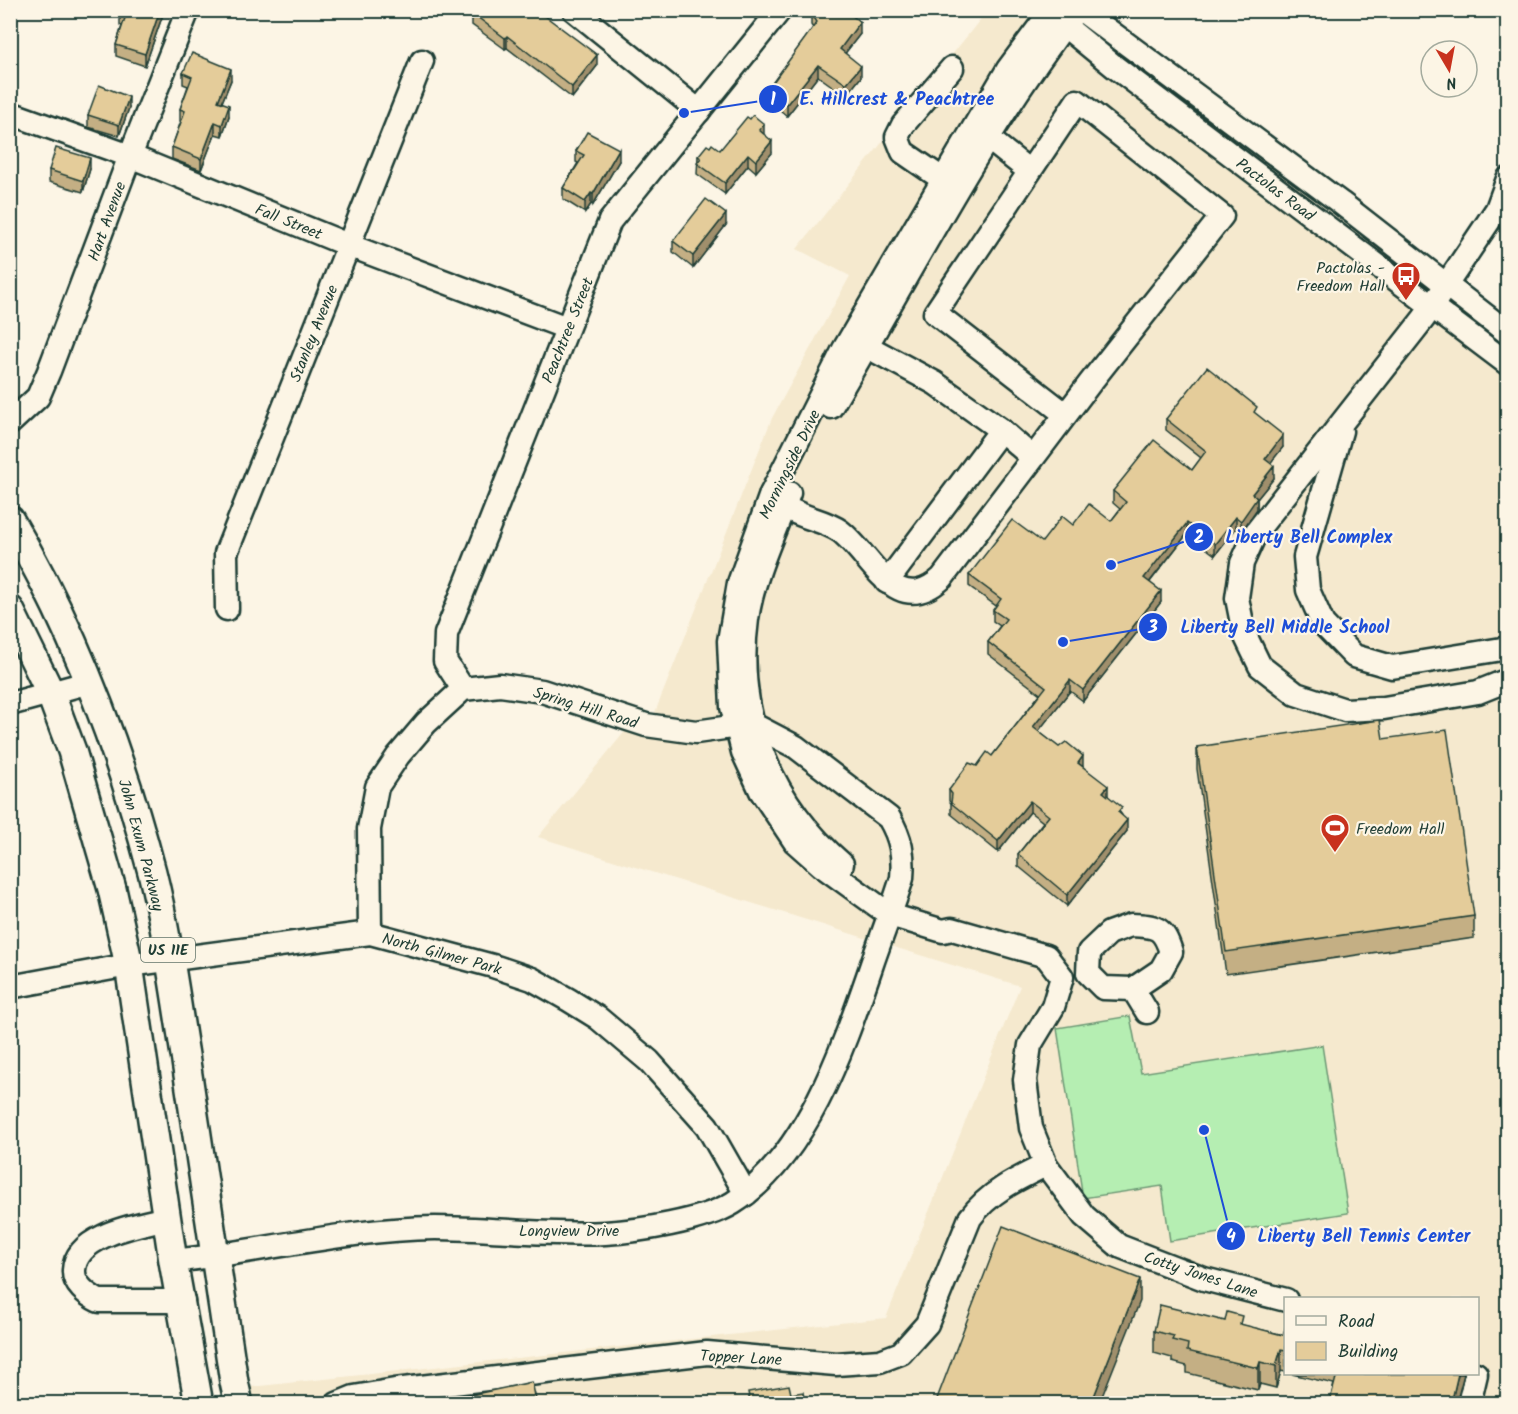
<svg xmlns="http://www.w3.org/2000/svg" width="1518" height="1414" viewBox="0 0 1518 1414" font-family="Kalam,sans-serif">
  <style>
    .built { fill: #f5e9ce; fill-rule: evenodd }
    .garden { fill: #b5eeb2; stroke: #6a9673; stroke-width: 1.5 }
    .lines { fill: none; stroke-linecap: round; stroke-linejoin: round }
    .minor-casing { stroke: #1f3d34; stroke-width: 27 }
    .major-casing { stroke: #1f3d34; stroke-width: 32 }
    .minor { stroke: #fcf5e5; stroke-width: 22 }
    .major { stroke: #fcf5e5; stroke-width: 27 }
    .wall { fill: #c4af84; stroke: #1f3d34; stroke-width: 1.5 }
    .shaded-wall { fill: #a08f6c; stroke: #1f3d34; stroke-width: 1.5 }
    .building { fill: #e4cc9a; stroke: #1f3d34; stroke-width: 1.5 }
    .labels { text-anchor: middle; stroke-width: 4.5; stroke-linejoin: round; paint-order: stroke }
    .shield { fill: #fcf5e5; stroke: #617469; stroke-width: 1.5 }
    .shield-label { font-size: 15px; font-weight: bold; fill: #1f3d34 }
    .street-label { font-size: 16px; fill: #1f3d34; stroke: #fcf5e5 }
    .poi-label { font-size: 16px; fill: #1f3d34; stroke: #fcf5e5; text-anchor: end }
    .leader { fill: none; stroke: #1d4ed8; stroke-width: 2 }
    .callout-dot { fill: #1d4ed8; stroke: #fcf5e5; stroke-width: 2 }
    .mark-label { font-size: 18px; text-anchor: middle; font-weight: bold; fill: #fff }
    .callout-label { font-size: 18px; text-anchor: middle; font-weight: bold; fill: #1d4ed8; stroke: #fcf5e5; stroke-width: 4.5; stroke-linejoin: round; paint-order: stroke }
  </style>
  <rect width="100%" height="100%" fill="#fcf5e5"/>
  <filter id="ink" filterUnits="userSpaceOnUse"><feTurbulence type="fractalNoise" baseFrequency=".0167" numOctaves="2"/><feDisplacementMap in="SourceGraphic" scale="12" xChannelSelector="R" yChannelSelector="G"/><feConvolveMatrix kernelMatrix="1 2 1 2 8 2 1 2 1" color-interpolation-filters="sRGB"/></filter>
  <g filter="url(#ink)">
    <!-- built -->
    <path class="built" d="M 987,11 L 1067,11 L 1507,346 L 1507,1403 L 253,1404 L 251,1387 L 886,1318 L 1020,986 L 538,837 L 641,712 L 654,715 L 772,418 L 850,276 L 797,249 ZM 1286,1298 L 1478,1298 L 1478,1374 L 1286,1374 Z"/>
    <!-- garden -->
    <path class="garden" d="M 1130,1016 L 1141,1073 L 1322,1045 L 1348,1213 L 1170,1241 L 1162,1186 L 1083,1198 L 1057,1028 Z"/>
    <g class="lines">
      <!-- minor casing -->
      <g class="minor-casing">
        <g id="minor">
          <path d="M 574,10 L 699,111"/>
          <path d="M 1052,10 L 1008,69 L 844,349 L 771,494 L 739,583 L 729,641 L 732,707 L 743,752 L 761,791 L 795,842 L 821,865 L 890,915 L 943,931 L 952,929 L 1046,956 L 1062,977 L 1053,1007 L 1030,1045 L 1025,1080 L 1031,1128 L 1046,1165 L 1084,1216 L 1119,1246 L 1204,1279 L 1286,1300"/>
          <path d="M 1081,10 L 1341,203 L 1508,333"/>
          <path d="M 1054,17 L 1115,67 L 1508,364"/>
          <path d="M 952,68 L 903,125 L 897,137 L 903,152 L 954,187"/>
          <path d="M 10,113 L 130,156 L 348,245 L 567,328"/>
          <path d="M 978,130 L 1029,171"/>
          <path d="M 1508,179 L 1497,209 L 1424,318 L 1256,532 L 1242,563 L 1237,598 L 1244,633 L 1260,666 L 1296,694 L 1345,710 L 1384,708 L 1478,692 L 1508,680"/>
          <path d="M 855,348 L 868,347 L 935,383 L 1001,430 L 1032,457"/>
          <path d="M 831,407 C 910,274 981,134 1076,10"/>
          <path d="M 10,423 L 38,397 L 49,371 L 130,156 L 188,10"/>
          <path d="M 1341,431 L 1305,557 L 1308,590 L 1323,624 L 1354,656 L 1392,667 L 1508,648"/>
          <path d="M 789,493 C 774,534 753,576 747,619 C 734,714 770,802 842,864"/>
          <path d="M 771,494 C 778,499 786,508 793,511 C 808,519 826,521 840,531 C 872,555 895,620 942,578 L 1090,383 L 1222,216 L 1077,101 L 935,313 L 1065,414"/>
          <path d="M 887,582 L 1001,430"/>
          <path d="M 227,609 L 226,553 L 422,61"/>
          <path d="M 463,689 L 445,661 L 446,634 L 610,221 L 780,10"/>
          <path d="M 10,704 L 90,682"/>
          <path d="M 1131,925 C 1157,926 1163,927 1171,952 L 1161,970 L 1133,989 L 1103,988 L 1088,973 L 1089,952 L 1109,933 Z"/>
          <path d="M 10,987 L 129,965 L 370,933 L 493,966 L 532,979 L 569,1000 L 598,1018 L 649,1061 L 707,1126 L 746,1194"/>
          <path d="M 1133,989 L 1147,1012"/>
          <path d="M 167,1218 C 139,1225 76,1234 74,1270 C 73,1284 87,1295 99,1301 L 183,1301"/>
          <path d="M 173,1261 C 261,1252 346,1229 435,1228 C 491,1228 548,1236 605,1233 C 638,1231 704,1221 733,1203 C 807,1157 844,1045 871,967 C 881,937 893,908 902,878 C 904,855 901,838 889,818 L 796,747 L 752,724 L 696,732 L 646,725 L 542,691 L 500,685 L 463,689 L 426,723 L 398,756 L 377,787 L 369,829 L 370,933"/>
          <path d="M 337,1404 L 354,1397 L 395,1390 L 707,1353 L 836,1364 L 880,1361 L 901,1353 L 927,1324 L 970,1218 C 989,1192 1017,1179 1046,1165"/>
          <path d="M 1469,1404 L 1476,1374"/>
        </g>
      </g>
      <!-- major casing -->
      <g class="major-casing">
        <g id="major">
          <path d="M 10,520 C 74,629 120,750 152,872 C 167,932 175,994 185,1055 C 202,1164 217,1273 234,1382 L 239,1404"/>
          <path d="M 10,610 L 50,692 L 72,751 L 112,889 L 129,965 L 173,1261 L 199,1404"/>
        </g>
      </g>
      <!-- minor -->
      <use href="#minor" class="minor"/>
      <!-- major -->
      <use href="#major" class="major"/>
    </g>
    <!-- wall -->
    <g class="wall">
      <path d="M 162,10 L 162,17 L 145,66 L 116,56 L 116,45 L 122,26 L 120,25 L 120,14 Z"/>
      <path d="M 464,10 L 537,10 L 597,66 L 572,98 L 507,48 L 505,49 L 472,25 L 472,17 Z"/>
      <path d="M 811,13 L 860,34 L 845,53 L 861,77 L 846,96 L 818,76 L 787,116 L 768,100 L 768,89 L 813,28 L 811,25 Z"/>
      <path d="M 183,73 L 231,80 L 222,102 L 229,116 L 222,136 L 215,134 L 201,170 L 172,159 L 172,147 L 181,121 L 180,121 L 180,109 L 188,86 L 183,84 Z"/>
      <path d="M 129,108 L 119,136 L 88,127 L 88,115 Z"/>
      <path d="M 764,135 L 772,153 L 756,172 L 748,165 L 725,194 L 697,174 L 698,156 L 710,147 L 720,150 Z"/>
      <path d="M 576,151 L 619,161 L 593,205 L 591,204 L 585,213 L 563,199 L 563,188 L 578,163 L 576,162 Z"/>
      <path d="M 90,169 L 83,192 L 49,182 L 49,170 Z"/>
      <path d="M 726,225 L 693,268 L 673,252 L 673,241 Z"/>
      <path d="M 1257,415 L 1283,447 L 1270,463 L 1274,478 L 1257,499 L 1257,509 L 1241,532 L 1236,528 L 1215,555 L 1187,534 L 1150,582 L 1161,602 L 1083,701 L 1070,691 L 1038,731 L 1083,767 L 1108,796 L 1122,815 L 1127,831 L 1067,906 L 1018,866 L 1018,854 L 1043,822 L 1030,812 L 998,852 L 951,814 L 951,803 L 949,801 L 949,790 L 977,766 L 992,756 L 1040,694 L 988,654 L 988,642 L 1000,626 L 993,621 L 993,610 L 996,606 L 969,586 L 969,575 L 1042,542 L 1073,525 L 1111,521 L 1120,509 L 1113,503 L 1113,491 L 1192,470 L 1201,458 L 1166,430 L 1166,419 Z"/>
      <path d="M 1383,739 L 1474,916 L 1474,938 L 1226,974 L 1197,769 L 1197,747 Z"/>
      <path d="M 1242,1325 L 1283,1335 L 1286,1326 L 1286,1372 L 1281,1371 L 1276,1388 L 1260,1384 L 1258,1390 L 1187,1373 L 1187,1366 L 1172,1362 L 1172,1358 L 1154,1353 L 1154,1331 Z"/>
      <path d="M 1292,1374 L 1464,1374 L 1456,1404 L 1329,1404 L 1334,1384 Z"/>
    </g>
    <!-- shaded-wall -->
    <g class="shaded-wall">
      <path d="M 160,10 L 162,10 L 162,17 L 145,66 L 145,54 Z"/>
      <path d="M 860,22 L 860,34 L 840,60 L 840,49 Z"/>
      <path d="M 507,36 L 507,48 L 505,49 L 505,38 Z"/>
      <path d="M 597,55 L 597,66 L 572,98 L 572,87 Z"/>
      <path d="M 818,65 L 818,76 L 787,116 L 787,104 Z"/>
      <path d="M 861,66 L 861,77 L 846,96 L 846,84 Z"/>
      <path d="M 231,69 L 231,80 L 218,112 L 218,101 Z"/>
      <path d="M 129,97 L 129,108 L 119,136 L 119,125 Z"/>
      <path d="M 229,105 L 229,116 L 222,136 L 222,125 Z"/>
      <path d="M 215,122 L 215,134 L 201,170 L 201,159 Z"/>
      <path d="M 764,124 L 764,135 L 759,130 Z"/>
      <path d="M 772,141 L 772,153 L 756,172 L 756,161 Z"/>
      <path d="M 619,149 L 619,161 L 593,205 L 593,194 Z"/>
      <path d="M 748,154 L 748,165 L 725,194 L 725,183 Z"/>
      <path d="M 90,158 L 90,169 L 83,192 L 83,181 Z"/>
      <path d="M 591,193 L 591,204 L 585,213 L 585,202 Z"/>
      <path d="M 726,214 L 726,225 L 693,268 L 693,256 Z"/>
      <path d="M 1283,435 L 1283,447 L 1265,470 L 1265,459 Z"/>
      <path d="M 1274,466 L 1274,478 L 1257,499 L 1257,509 L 1241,532 L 1241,521 L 1252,494 Z"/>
      <path d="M 1236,517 L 1236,528 L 1215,555 L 1215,544 Z"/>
      <path d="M 1187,523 L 1187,534 L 1144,589 L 1144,578 Z"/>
      <path d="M 1161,591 L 1161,602 L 1083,701 L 1083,690 Z"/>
      <path d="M 1070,680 L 1070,691 L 1033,738 L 1033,727 Z"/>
      <path d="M 1083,756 L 1083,767 L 1078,763 Z"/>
      <path d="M 1108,786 L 1108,798 L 1103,792 Z"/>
      <path d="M 1030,801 L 1030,812 L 998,852 L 998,841 Z"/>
      <path d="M 1127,820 L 1127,831 L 1067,906 L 1067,895 Z"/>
      <path d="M 1140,1279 L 1140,1301 L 1099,1404 L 1091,1404 Z"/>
      <path d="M 1281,1349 L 1281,1371 L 1276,1388 L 1276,1366 Z"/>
      <path d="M 1260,1362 L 1260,1384 L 1258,1390 L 1258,1368 Z"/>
      <path d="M 1458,1374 L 1464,1374 L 1456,1404 L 1451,1404 Z"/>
    </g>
    <!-- building -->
    <g class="building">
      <path d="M 121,10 L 160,10 L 145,54 L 116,45 L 126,15 L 120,14 Z"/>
      <path d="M 474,10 L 537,10 L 597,55 L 572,87 L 507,36 L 505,38 L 472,13 Z"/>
      <path d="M 813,10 L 845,10 L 860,22 L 840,49 L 861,66 L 846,84 L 818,65 L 787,104 L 768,89 L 817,22 L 811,13 Z"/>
      <path d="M 192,53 L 231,69 L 218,101 L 229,105 L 222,125 L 215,122 L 201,159 L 172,147 L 185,111 L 180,109 L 192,77 L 183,73 Z"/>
      <path d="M 99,85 L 129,97 L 119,125 L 88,115 Z"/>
      <path d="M 753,115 L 764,124 L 759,130 L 772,141 L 756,161 L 748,154 L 725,183 L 697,163 L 701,158 L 698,156 L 707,145 L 710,147 L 712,144 L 720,150 L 747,117 L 750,119 Z"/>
      <path d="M 587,132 L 619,149 L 593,194 L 591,193 L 585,202 L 563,188 L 584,155 L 576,151 Z"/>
      <path d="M 56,148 L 90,158 L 83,181 L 49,170 Z"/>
      <path d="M 706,199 L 726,214 L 693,256 L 673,241 Z"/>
      <path d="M 1207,367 L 1257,407 L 1254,412 L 1283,435 L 1265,459 L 1274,466 L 1252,494 L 1257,498 L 1241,521 L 1236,517 L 1215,544 L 1187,523 L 1144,578 L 1161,591 L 1083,690 L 1070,680 L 1033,727 L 1059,747 L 1066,742 L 1083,756 L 1078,763 L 1108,786 L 1103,792 L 1122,807 L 1118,812 L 1127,820 L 1067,895 L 1018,854 L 1049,816 L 1030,801 L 998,841 L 951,803 L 952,794 L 949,790 L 969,763 L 977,766 L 987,752 L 992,756 L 1046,687 L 988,642 L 1006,619 L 993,610 L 1001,599 L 969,575 L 1012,520 L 1042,542 L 1062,516 L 1073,525 L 1089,504 L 1111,521 L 1126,502 L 1113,491 L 1154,440 L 1192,470 L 1206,451 L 1166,419 Z"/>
      <path d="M 1380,720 L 1383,739 L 1447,730 L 1474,916 L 1226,952 L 1197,747 Z"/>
      <path d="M 1003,1226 L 1140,1279 L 1091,1404 L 935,1404 Z"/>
      <path d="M 1160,1305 L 1225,1321 L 1227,1312 L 1242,1316 L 1240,1324 L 1283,1335 L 1286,1326 L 1286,1350 L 1281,1349 L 1276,1366 L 1260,1362 L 1258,1368 L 1187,1351 L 1188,1344 L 1172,1340 L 1174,1336 L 1154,1331 Z"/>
      <path d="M 1337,1374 L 1458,1374 L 1451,1404 L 1329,1404 Z"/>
      <path d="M 532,1382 L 537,1404 L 459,1404 L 457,1398 Z"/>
      <path d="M 789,1385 L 791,1394 L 803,1392 L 805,1404 L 743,1404 L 750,1402 L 748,1392 Z"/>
      <path d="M 636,1396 L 637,1404 L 626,1404 L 625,1398 Z"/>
      <path d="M 716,1401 L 716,1404 L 705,1404 Z"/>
    </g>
  </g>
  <!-- icons -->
  <defs>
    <g id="bus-pin" transform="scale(1.5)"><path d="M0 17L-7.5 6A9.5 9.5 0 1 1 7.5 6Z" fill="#c8321e" stroke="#fcf5e5"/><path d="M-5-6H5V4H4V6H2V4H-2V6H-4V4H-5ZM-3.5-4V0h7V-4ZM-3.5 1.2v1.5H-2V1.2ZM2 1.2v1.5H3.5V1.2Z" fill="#fff"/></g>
    <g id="stadium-pin" transform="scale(1.5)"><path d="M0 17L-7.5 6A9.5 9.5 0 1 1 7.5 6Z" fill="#c8321e" stroke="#fcf5e5"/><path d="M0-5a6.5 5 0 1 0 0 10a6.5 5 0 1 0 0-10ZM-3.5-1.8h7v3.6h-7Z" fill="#fff"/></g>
  </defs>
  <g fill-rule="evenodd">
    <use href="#bus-pin" x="1406" y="276"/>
    <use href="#stadium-pin" x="1335" y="828"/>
  </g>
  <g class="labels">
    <!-- shield labels -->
    <rect class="shield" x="141" y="938" width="54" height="24" rx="4.5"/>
    <g class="shield-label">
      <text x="168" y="955">US 11E</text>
    </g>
    <!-- street labels -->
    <g class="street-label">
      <text transform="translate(1276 189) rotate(37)" y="6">Pactolas Road</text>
      <text transform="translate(106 221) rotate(-70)" y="6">Hart Avenue</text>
      <text transform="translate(289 221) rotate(22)" y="6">Fall Street</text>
      <text transform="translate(567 330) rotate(-68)" y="6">Peachtree Street</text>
      <text transform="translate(313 333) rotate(-68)" y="6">Stanley Avenue</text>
      <text transform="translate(789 464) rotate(-64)" y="6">Morningside Drive</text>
      <text transform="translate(586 707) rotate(17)" y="6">Spring Hill Road</text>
      <text transform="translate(142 845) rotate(75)" y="6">John Exum Parkway</text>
      <text transform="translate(442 953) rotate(15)" y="6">North Gilmer Park</text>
      <text x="569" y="1236">Longview Drive</text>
      <text transform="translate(1201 1274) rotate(18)" y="6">Cotty Jones Lane</text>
      <text transform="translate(741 1357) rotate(3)" y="6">Topper Lane</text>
    </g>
    <!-- poi labels -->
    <g class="poi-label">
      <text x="1385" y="273">Pactolas -<tspan x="1385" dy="18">Freedom Hall</tspan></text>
      <text x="1356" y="834" text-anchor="start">Freedom Hall</text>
    </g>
  </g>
  <!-- callouts -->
  <path class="leader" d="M684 113L773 99M1111 565L1199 537M1063 642L1153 627M1204 1130L1231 1236"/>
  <g class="callout-dot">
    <circle cx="684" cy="113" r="6"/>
    <circle cx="1111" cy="565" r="6"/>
    <circle cx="1063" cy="642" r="6"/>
    <circle cx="1204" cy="1130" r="6"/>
    <circle cx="773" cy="99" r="15"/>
    <circle cx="1199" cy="537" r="15"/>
    <circle cx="1153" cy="627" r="15"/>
    <circle cx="1231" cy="1236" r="15"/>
  </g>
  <g class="mark-label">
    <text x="773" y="105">1</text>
    <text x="1199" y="543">2</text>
    <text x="1153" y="633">3</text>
    <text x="1231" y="1242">4</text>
  </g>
  <g class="callout-label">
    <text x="897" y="105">E. Hillcrest &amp; Peachtree</text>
    <text x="1309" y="543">Liberty Bell Complex</text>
    <text x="1285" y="633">Liberty Bell Middle School</text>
    <text x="1364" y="1242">Liberty Bell Tennis Center</text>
  </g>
  <!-- margin -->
  <rect width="1518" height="1414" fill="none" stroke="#fcf5e5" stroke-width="36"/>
  <rect x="18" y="18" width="1482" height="1378" fill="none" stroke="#1f3d34" stroke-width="2" filter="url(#ink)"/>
  <!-- legend -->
  <rect x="1284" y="1297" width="195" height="78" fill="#fcf5e5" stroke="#a4ab9e" stroke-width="1.5"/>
  <rect x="1296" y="1316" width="30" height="9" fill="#fcf5e5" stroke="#a4ab9e" stroke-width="1.5"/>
  <text x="1338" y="1327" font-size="18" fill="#1f3d34">Road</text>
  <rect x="1296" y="1342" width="30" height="18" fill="#e4cc9a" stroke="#a4ab9e" stroke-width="1.5"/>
  <text x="1338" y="1357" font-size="18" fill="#1f3d34">Building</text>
  <!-- north arrow -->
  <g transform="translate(1449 69) rotate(170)"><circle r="28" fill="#fcf5e5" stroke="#a4ab9e" stroke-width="1.5"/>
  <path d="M0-4.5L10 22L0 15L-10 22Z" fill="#c8321e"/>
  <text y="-9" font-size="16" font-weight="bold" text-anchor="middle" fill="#1f3d34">N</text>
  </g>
</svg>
